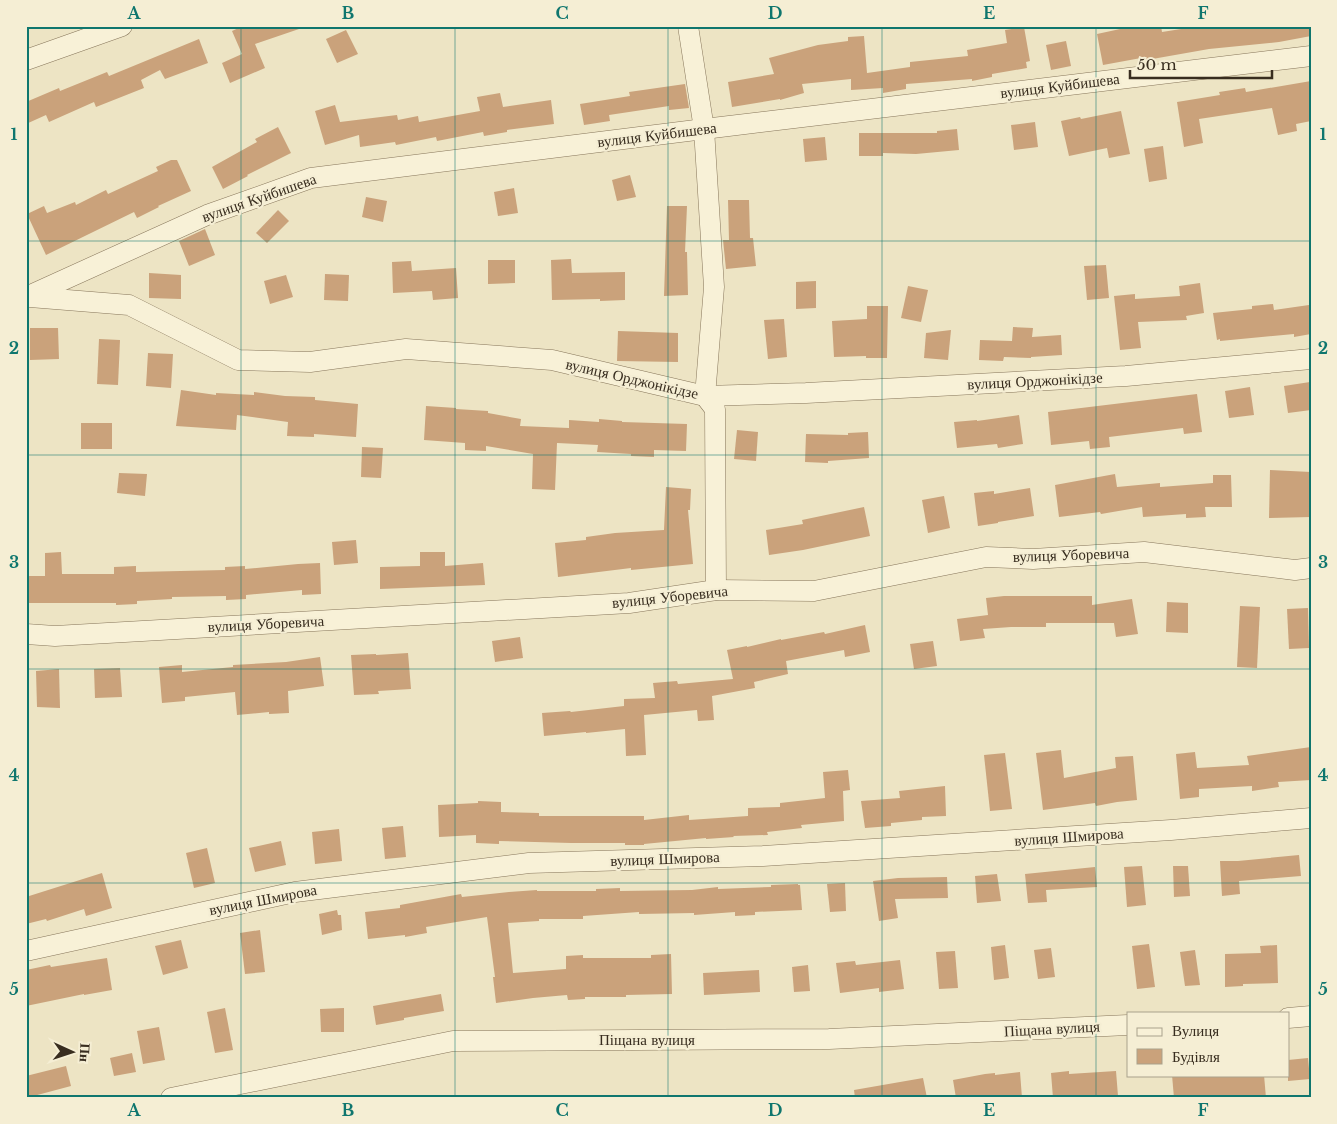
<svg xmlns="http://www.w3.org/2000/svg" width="1337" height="1124" viewBox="0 0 1337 1124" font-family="'Libre Baskerville',serif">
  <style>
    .building { fill: #caa27b }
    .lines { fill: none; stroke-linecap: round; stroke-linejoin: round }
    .street-casing { stroke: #87765b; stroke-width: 21 }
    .street { stroke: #f8f1d7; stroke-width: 20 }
    .grid { fill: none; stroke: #0f766e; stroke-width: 1; stroke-opacity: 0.55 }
    .labels { text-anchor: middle; stroke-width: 4.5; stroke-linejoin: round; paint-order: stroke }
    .street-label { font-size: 15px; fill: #382d1f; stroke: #f5eed4 }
    .neatline { fill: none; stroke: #0f766e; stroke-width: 2 }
    .grid-label { font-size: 16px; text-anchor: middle; font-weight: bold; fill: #0f766e }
  </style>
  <rect width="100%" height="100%" fill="#ede4c4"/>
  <!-- building -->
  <g class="building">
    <path d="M 243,26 L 299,26 L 299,29 L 255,44 L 265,68 L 230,83 L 222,63 L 242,54 L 232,31 Z"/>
    <path d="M 1134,26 L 1161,26 L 1162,32 L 1200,26 L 1205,26 L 1205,28 L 1220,26 L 1311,26 L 1311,36 L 1279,42 L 1209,49 L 1141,61 L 1141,58 L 1103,65 L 1097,34 Z"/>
    <path d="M 1024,27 L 1030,61 L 1026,62 L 1027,68 L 992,74 L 992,77 L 972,81 L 972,79 L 906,84 L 906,89 L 883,93 L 883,88 L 851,90 L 851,79 L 802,84 L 804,93 L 780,100 L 780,99 L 732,107 L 728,82 L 774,74 L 769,58 L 818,45 L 848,41 L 848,37 L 864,36 L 867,73 L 910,67 L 910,62 L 968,56 L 967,50 L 1007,43 L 1005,30 Z"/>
    <path d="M 346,30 L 358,54 L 337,63 L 326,39 Z"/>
    <path d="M 199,39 L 208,63 L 165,79 L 160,70 L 141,80 L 144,88 L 96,107 L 94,102 L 49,122 L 46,115 L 26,124 L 26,102 L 59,88 L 60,91 L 107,72 L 109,76 Z"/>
    <path d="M 1066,41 L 1071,66 L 1051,70 L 1046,45 Z"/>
    <path d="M 1311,81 L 1311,121 L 1296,124 L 1297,131 L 1278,135 L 1272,108 L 1199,119 L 1203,143 L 1184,147 L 1177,102 L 1220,95 L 1219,92 L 1245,88 L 1246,92 Z"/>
    <path d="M 685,84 L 689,108 L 669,110 L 669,106 L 609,115 L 610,121 L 584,125 L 580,104 L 630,96 L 629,92 Z"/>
    <path d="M 500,93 L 503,107 L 551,100 L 554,124 L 507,130 L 507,132 L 484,136 L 483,132 L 437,141 L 436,137 L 396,145 L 395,142 L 360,147 L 359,135 L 325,145 L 315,111 L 335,105 L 340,122 L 397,115 L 398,120 L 418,116 L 419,122 L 480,111 L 477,97 Z"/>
    <path d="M 1121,111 L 1130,154 L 1109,158 L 1107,148 L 1069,156 L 1061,121 L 1080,117 L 1081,119 Z"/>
    <path d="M 1035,122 L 1038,147 L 1014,150 L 1011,125 Z"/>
    <path d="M 278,127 L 291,153 L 247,175 L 248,176 L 223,189 L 212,167 L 257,142 L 255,139 Z"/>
    <path d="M 957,129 L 959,150 L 916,154 L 883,153 L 883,156 L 859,156 L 859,133 L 937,133 L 937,131 Z"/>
    <path d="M 825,137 L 827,160 L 805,162 L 803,139 Z"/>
    <path d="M 1163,146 L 1167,179 L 1149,182 L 1144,149 Z"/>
    <path d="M 171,160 L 177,160 L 191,191 L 158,206 L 159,207 L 137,218 L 134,212 L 46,255 L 27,214 L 44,206 L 47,213 L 75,202 L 76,205 L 106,190 L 108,194 L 158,171 L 156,167 Z"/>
    <path d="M 630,175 L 636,197 L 617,201 L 612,180 Z"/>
    <path d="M 514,188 L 518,213 L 498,216 L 494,192 Z"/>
    <path d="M 366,197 L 387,201 L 383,222 L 362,217 Z"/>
    <path d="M 728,200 L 749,200 L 750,238 L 753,238 L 756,266 L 726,269 L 723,240 L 729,240 Z"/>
    <path d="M 667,206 L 687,206 L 685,252 L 687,252 L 688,295 L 664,296 Z"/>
    <path d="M 278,210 L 289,221 L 267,243 L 256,233 Z"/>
    <path d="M 205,229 L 215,255 L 189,266 L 179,241 Z"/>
    <path d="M 571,259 L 572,273 L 625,272 L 625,300 L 600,301 L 600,299 L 552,300 L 551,260 Z"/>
    <path d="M 488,260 L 515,260 L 515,283 L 488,284 Z"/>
    <path d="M 411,261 L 412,271 L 456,268 L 458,298 L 433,300 L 432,291 L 393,293 L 392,262 Z"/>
    <path d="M 1106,265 L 1109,298 L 1087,300 L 1084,266 Z"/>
    <path d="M 149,273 L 181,275 L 181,299 L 149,298 Z"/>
    <path d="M 325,274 L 349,275 L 348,301 L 324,300 Z"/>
    <path d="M 286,275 L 293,297 L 270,304 L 264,281 Z"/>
    <path d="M 816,281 L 816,308 L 796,309 L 796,282 Z"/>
    <path d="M 1200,283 L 1204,313 L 1186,316 L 1187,320 L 1138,322 L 1141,348 L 1120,350 L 1114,296 L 1135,294 L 1135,299 L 1180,296 L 1179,286 Z"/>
    <path d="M 908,286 L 928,290 L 921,322 L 901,318 Z"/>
    <path d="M 1273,304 L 1274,310 L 1309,305 L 1311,334 L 1294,337 L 1294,334 L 1220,341 L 1220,339 L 1217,340 L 1213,313 L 1252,309 L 1252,306 Z"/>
    <path d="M 867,306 L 888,306 L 887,358 L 866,358 L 866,356 L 834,357 L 832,321 L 867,319 Z"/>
    <path d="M 784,319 L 787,357 L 768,359 L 764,320 Z"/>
    <path d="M 1013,327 L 1033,328 L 1032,337 L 1061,335 L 1062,355 L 1031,357 L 1031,358 L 1004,357 L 1003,361 L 979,360 L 980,340 L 1012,341 Z"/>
    <path d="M 30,328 L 58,328 L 59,359 L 30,360 Z"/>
    <path d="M 951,330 L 948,360 L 924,358 L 926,333 Z"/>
    <path d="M 618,331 L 678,333 L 678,362 L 617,361 Z"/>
    <path d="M 99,339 L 120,340 L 118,385 L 97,384 Z"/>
    <path d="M 148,353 L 173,354 L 171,388 L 146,386 Z"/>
    <path d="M 1310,382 L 1311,410 L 1288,413 L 1284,386 Z"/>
    <path d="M 1250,387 L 1254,415 L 1229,418 L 1225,391 Z"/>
    <path d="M 181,390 L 216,395 L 216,393 L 254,395 L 254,392 L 285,396 L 315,397 L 315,400 L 358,404 L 356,437 L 314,434 L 314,437 L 287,436 L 288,422 L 237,415 L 236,430 L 176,426 Z"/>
    <path d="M 1197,394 L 1202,432 L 1184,434 L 1183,428 L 1109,437 L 1110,447 L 1090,449 L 1089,441 L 1051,445 L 1048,412 Z"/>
    <path d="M 426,406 L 456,408 L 456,409 L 488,411 L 488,413 L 521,419 L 520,426 L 569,428 L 569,420 L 599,422 L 599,419 L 622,421 L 622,422 L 687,424 L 686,451 L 654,450 L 654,457 L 631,456 L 631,454 L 597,452 L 598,445 L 557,443 L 555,490 L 532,489 L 533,454 L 486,446 L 486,451 L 465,450 L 465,443 L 424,440 Z"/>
    <path d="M 1019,415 L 1023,444 L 998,448 L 997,444 L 957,448 L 954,422 L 977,420 L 977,421 Z"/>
    <rect x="81" y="423" width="31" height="26"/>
    <path d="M 737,430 L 758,432 L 756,461 L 734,459 Z"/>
    <path d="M 868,432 L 869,458 L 828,461 L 828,463 L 805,462 L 806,434 L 848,435 L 848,433 Z"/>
    <path d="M 362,447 L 383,448 L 381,478 L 361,477 Z"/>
    <path d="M 1270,470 L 1311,472 L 1311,517 L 1269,518 Z"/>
    <path d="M 119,473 L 147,474 L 145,496 L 117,493 Z"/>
    <path d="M 1115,474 L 1117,487 L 1160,483 L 1160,487 L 1213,483 L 1213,475 L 1231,475 L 1232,507 L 1205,507 L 1206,517 L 1186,518 L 1186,514 L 1143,517 L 1142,507 L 1101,514 L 1100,512 L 1059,517 L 1055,485 Z"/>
    <path d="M 666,487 L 691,489 L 690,510 L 688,510 L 693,564 L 631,570 L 631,568 L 558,577 L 555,543 L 586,540 L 586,537 L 615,533 L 664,530 Z"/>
    <path d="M 1030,488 L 1034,516 L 998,522 L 998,523 L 978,526 L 974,493 L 994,491 L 994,494 Z"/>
    <path d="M 944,496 L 950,528 L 928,533 L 922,500 Z"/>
    <path d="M 864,507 L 870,536 L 803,550 L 769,555 L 766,530 L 803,524 L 802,520 Z"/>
    <path d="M 356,540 L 358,563 L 334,565 L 332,542 Z"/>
    <path d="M 61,552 L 62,574 L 114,574 L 114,567 L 136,566 L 136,572 L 225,570 L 225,567 L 245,566 L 245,569 L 298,564 L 320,563 L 321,594 L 302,595 L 302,590 L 246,595 L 246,599 L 226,600 L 226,596 L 172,597 L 172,599 L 137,601 L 137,604 L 116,605 L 116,603 L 26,603 L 26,576 L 45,576 L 45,553 Z"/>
    <path d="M 420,552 L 445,552 L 445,566 L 483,563 L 485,585 L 380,589 L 380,567 L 420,566 Z"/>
    <path d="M 1004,596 L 1092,596 L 1092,605 L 1132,599 L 1138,634 L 1116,637 L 1114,623 L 1046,623 L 1046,627 L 1011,627 L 983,629 L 985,638 L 960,641 L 957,619 L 988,615 L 986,598 Z"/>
    <path d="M 1167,602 L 1188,603 L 1188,633 L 1166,632 Z"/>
    <path d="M 1240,606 L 1260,607 L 1257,668 L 1237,667 Z"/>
    <path d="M 1308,608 L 1309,648 L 1289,649 L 1287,609 Z"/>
    <path d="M 865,625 L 870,652 L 845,657 L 844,650 L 786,661 L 788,674 L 754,682 L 755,688 L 712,696 L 714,720 L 698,721 L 697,710 L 644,715 L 646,755 L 626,756 L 625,729 L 586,733 L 586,732 L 544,736 L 542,713 L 570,711 L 571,712 L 624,706 L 624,699 L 655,698 L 653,683 L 677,681 L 678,684 L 733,679 L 727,650 L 747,646 L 747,647 L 781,639 L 781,640 L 824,632 L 825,634 Z"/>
    <path d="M 520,637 L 523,658 L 495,662 L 492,641 Z"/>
    <path d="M 933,641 L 937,666 L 914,669 L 910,644 Z"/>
    <path d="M 408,653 L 411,689 L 378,691 L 379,694 L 354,695 L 351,655 L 376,654 L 376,655 Z"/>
    <path d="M 320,657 L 324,686 L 288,691 L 289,713 L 269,714 L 269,712 L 237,715 L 235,692 L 185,697 L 185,701 L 162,703 L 159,667 L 182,665 L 182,672 L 233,667 L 233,665 L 286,662 Z"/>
    <path d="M 120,668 L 122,697 L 95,698 L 94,669 Z"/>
    <path d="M 59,669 L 60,708 L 37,707 L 36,671 Z"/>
    <path d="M 1311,747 L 1311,780 L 1278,782 L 1279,787 L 1252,791 L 1252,786 L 1199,789 L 1199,797 L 1180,799 L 1176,754 L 1195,752 L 1197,768 L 1249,765 L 1247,756 Z"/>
    <path d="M 1061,750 L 1064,778 L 1116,768 L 1115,757 L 1133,756 L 1137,800 L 1117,802 L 1096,806 L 1095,803 L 1043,810 L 1036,753 Z"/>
    <path d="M 1005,753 L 1012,809 L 990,811 L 984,755 Z"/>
    <path d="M 848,770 L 850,790 L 843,791 L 844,821 L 801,825 L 802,828 L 767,832 L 768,835 L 733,836 L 734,837 L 706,839 L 706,838 L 644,844 L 644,845 L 625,845 L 625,843 L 571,843 L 499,841 L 499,844 L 476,843 L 476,835 L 439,837 L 438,805 L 478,803 L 478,801 L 501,802 L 501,812 L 539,813 L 539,816 L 644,816 L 644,820 L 689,815 L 689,820 L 748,816 L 748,808 L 780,807 L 780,803 L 825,798 L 823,772 Z"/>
    <path d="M 945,786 L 946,816 L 922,817 L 922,820 L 891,823 L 891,826 L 865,828 L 861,801 L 900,798 L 899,791 Z"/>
    <path d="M 403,826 L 406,857 L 385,859 L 382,828 Z"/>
    <path d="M 339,829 L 342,861 L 315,864 L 312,832 Z"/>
    <path d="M 281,841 L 286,865 L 255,872 L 249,848 Z"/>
    <path d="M 207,848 L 215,883 L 194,888 L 186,853 Z"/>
    <path d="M 1299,855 L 1301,876 L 1239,881 L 1240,894 L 1222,896 L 1220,861 L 1238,861 Z"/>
    <path d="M 1142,866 L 1146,905 L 1127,907 L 1124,867 Z"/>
    <path d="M 1173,866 L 1188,866 L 1190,896 L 1174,897 Z"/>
    <path d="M 1095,867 L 1097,887 L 1046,890 L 1047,902 L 1028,903 L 1025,874 Z"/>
    <path d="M 102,873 L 112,908 L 86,916 L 84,909 L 47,921 L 46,919 L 26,924 L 26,897 Z"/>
    <path d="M 997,874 L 1001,901 L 977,903 L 975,876 Z"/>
    <path d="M 947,877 L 948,898 L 895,899 L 898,918 L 879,921 L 873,881 L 898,878 Z"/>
    <path d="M 845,883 L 846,911 L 830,912 L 827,884 Z"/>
    <path d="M 798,884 L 798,885 L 800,885 L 802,910 L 755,912 L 755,915 L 735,916 L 735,912 L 694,915 L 694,913 L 639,914 L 639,912 L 583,916 L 583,919 L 539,919 L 539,921 L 508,923 L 513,973 L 566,969 L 566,956 L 583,955 L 583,958 L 651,958 L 651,955 L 671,954 L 672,994 L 626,995 L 626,997 L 585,997 L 585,999 L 568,1000 L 567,995 L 533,998 L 496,1003 L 493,977 L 495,977 L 487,917 L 426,927 L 427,933 L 405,937 L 405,935 L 368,939 L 365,912 L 400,908 L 400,905 L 461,894 L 462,897 L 509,892 L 537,890 L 537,891 L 596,891 L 596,889 L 620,888 L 620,891 L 692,890 L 718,887 L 718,889 L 771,887 L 771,885 Z"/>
    <path d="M 337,910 L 338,915 L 341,915 L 342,930 L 322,935 L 319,914 Z"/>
    <path d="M 260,930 L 265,972 L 245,974 L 240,933 Z"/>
    <path d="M 181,940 L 188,968 L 163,975 L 155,946 Z"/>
    <path d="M 1149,944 L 1155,987 L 1137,989 L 1132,946 Z"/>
    <path d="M 1005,945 L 1009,978 L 994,980 L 991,947 Z"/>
    <path d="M 1277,945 L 1278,983 L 1243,984 L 1243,986 L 1225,987 L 1225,954 L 1261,953 L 1260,946 Z"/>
    <path d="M 1051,948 L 1055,977 L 1038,979 L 1034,950 Z"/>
    <path d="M 1195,950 L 1200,985 L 1185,986 L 1180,952 Z"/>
    <path d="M 955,951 L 958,988 L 939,989 L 936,952 Z"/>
    <path d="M 107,958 L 112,990 L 84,995 L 84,994 L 26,1006 L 26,970 L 50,965 L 51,967 Z"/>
    <path d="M 900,960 L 904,989 L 879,992 L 879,988 L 840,993 L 836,963 L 855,961 L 856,965 Z"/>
    <path d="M 808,965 L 810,991 L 794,992 L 792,967 Z"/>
    <path d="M 759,970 L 760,992 L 704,995 L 703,973 Z"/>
    <path d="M 441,994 L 444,1011 L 404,1018 L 404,1020 L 376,1025 L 373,1006 Z"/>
    <path d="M 225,1008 L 233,1050 L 215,1053 L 207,1012 Z"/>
    <path d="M 344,1008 L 344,1032 L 321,1032 L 320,1009 Z"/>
    <path d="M 159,1027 L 165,1060 L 143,1064 L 137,1031 Z"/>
    <path d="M 132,1053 L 136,1072 L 114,1076 L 110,1058 Z"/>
    <path d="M 1308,1058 L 1310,1079 L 1288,1081 L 1288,1060 Z"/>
    <path d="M 66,1066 L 71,1086 L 26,1098 L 26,1076 Z"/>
    <path d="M 1069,1071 L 1069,1074 L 1116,1071 L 1118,1096 L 1104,1097 L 1104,1098 L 1053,1098 L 1051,1073 Z"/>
    <path d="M 1020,1072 L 1022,1098 L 956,1098 L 953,1080 L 985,1074 L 995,1073 L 995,1075 Z"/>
    <path d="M 1172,1075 L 1264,1075 L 1266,1098 L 1174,1098 Z"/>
    <path d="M 923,1078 L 927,1098 L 855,1098 L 854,1090 Z"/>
  </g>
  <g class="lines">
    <!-- street casing -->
    <g class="street-casing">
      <g id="street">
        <path d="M 688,26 L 704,129 L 714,287 L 705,396 L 715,409 L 716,590"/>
        <path d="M 26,60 L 122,26"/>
        <path d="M 26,297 L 207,215 L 311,178 L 704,129 L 1311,56"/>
        <path d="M 30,297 L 129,305 L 238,360 L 310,362 L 406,349 L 552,360 L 705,396 L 806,393 L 1126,376 L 1311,359"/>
        <path d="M 26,634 L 55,636 L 629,603 L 716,590 L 814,591 L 986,557 L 1033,559 L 1144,552 L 1295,570 L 1311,568"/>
        <path d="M 26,951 L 295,892 L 529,863 L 763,856 L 1171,830 L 1311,818"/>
        <path d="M 1288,1018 L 1311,1016"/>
        <path d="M 171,1098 L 453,1041 L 829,1039 L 1128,1025"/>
      </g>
    </g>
    <!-- street -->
    <use href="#street" class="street"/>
  </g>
  <!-- grid -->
  <path class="grid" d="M 241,26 L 241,1098M 455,26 L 455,1098M 668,26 L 668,1098M 882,26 L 882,1098M 1096,26 L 1096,1098M 26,241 L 1311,241M 26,455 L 1311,455M 26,669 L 1311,669M 26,883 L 1311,883"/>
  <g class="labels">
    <!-- street labels -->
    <g class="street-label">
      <text transform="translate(1060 86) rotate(-7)" y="5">вулиця Куйбишева</text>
      <text transform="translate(657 135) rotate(-7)" y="5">вулиця Куйбишева</text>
      <text transform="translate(259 198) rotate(-19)" y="5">вулиця Куйбишева</text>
      <text transform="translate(632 379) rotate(13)" y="5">вулиця Орджонікідзе</text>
      <text transform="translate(1035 381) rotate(-3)" y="5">вулиця Орджонікідзе</text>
      <text transform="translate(1071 555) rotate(-2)" y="5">вулиця Уборевича</text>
      <text transform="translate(670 597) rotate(-6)" y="5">вулиця Уборевича</text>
      <text transform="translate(266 624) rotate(-3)" y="5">вулиця Уборевича</text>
      <text transform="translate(1069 837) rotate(-4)" y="5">вулиця Шмирова</text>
      <text transform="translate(665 859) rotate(-2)" y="5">вулиця Шмирова</text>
      <text transform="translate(263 900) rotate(-11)" y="5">вулиця Шмирова</text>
      <text transform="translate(1052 1029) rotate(-3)" y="5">Піщана вулиця</text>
      <text x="647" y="1045">Піщана вулиця</text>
    </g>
  </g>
  <!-- border -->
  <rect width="1337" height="1124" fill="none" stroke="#f5eed4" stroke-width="55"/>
  <!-- legend -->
  <rect x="1127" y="1012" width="162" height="65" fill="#f5eed4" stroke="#a9a18c"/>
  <rect x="1137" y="1028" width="25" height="8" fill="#f8f1d7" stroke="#a9a18c"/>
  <text x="1172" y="1036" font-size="15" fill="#382d1f">Вулиця</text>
  <rect x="1137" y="1049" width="25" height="15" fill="#caa27b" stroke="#a9a18c"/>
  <text x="1172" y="1062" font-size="15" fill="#382d1f">Будівля</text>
  <!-- north arrow -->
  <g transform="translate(72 1052) rotate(93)" stroke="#f5eed4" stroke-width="4" paint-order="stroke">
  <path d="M0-4L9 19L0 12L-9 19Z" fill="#382d1f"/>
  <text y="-8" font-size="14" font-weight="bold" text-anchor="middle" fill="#382d1f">Пн</text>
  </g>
  <!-- scale -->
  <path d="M1130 70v8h142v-8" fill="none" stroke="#382d1f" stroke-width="2.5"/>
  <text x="1137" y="70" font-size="15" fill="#382d1f" stroke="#f5eed4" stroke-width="4" paint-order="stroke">50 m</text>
  <rect x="28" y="28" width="1282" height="1068" class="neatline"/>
  <g class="grid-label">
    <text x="134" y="19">A</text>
    <text x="348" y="19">B</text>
    <text x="562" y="19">C</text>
    <text x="775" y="19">D</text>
    <text x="989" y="19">E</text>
    <text x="1203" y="19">F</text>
    <text x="14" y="140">1</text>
    <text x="1323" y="140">1</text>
    <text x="14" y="354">2</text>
    <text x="1323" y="354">2</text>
    <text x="14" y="568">3</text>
    <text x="1323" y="568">3</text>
    <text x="14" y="781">4</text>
    <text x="1323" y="781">4</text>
    <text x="14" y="995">5</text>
    <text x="1323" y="995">5</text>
    <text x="134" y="1116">A</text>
    <text x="348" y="1116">B</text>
    <text x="562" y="1116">C</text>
    <text x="775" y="1116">D</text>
    <text x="989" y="1116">E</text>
    <text x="1203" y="1116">F</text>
  </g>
</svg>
